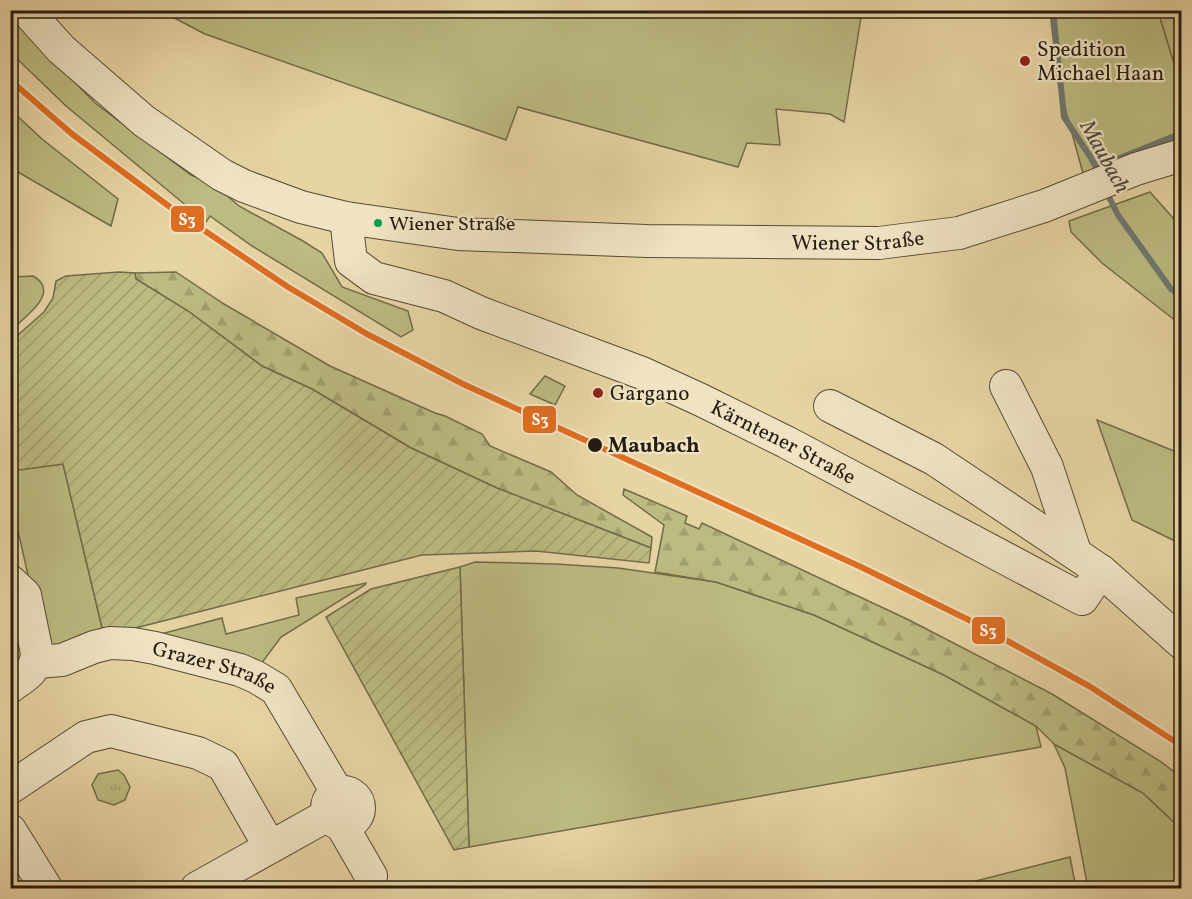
<svg xmlns="http://www.w3.org/2000/svg" width="1192" height="899" viewBox="0 0 1192 899" font-family="Vollkorn,serif">
  <style>
    .grass { fill: #bcbb81; stroke: #726c48; stroke-width: 1.5 }
    .forest { fill: url(#forest-firs); stroke: #726c48; stroke-width: 1.5 }
    .park { fill: url(#park-tufts); stroke: #726c48; stroke-width: 1.5 }
    .garden { fill: url(#garden-furrows); stroke: #726c48; stroke-width: 1.5 }
    .lines { fill: none; stroke-linecap: round; stroke-linejoin: round }
    .stream { stroke: #6e7871; stroke-width: 6 }
    .minor-casing { stroke: #574a35; stroke-width: 34 }
    .minor { stroke: #efe3c3; stroke-width: 32 }
    .rail-1-casing { stroke: #efe3c3; stroke-width: 10 }
    .rail-1 { stroke: #df6e21; stroke-width: 6 }
    .poi-dot { fill: #8f2418; stroke: #efe3c3; stroke-width: 2 }
    .bus-dot { fill: #029f4e; stroke: #efe3c3; stroke-width: 2 }
    .stop-dot { fill: #271c10; stroke: #efe3c3; stroke-width: 2 }
    .labels { text-anchor: middle; stroke-width: 4.5; stroke-linejoin: round; paint-order: stroke }
    .bus-label { font-size: 20px; fill: #271c10; stroke: #efe3c3; text-anchor: start }
    .poi-label { font-size: 21px; fill: #271c10; stroke: #efe3c3; text-anchor: start }
    .street-label { font-size: 21px; fill: #271c10; stroke: #efe3c3 }
    .stop-label { font-size: 21px; font-weight: bold; fill: #271c10; stroke: #efe3c3; text-anchor: start }
    .water-label { font-size: 22px; font-style: italic; fill: #4a4a41; stroke: #efe3c3 }
    .line-badge { stroke: #efe3c3; stroke-width: 2 }
    .badge-label { font-size: 16px; text-anchor: middle; font-weight: bold; fill: #fff }
  </style>
  <defs>
    <pattern id="forest-firs" width="22" height="20" patternUnits="userSpaceOnUse" patternTransform="scale(1.5)"><rect width="22" height="20" fill="#bcbb81"/><path d="M5 1l3.5 6h-7zM16 11l3.5 6h-7z" fill="#a2a06e"/></pattern>
    <pattern id="park-tufts" width="24" height="20" patternUnits="userSpaceOnUse" patternTransform="scale(1.5)"><rect width="24" height="20" fill="#bcbb81"/><path d="M3 7l-1-3M5 7V3M7 7l1-3M15 17l-1-3M17 17v-4M19 17l1-3" fill="none" stroke="#a2a06e"/></pattern>
    <pattern id="garden-furrows" width="10" height="10" patternUnits="userSpaceOnUse" patternTransform="scale(1.5)"><rect width="10" height="10" fill="#bcbb81"/><path d="M-1 1l2-2M0 10L10 0M9 11l2-2" fill="none" stroke="#a2a06e"/></pattern>
  </defs>
  <rect width="100%" height="100%" fill="#e7d4a3"/>
  <filter id="stains"><feTurbulence type="fractalNoise" baseFrequency=".00333" numOctaves="4"/><feColorMatrix values="0 0 0 0 .2 0 0 0 0 .09 0 0 0 0 .02 0 0 0 .5 -.17"/></filter>
  <radialGradient id="worn" r=".72"><stop offset=".6" stop-color="#630" stop-opacity="0"/><stop offset="1" stop-color="#630" stop-opacity=".3"/></radialGradient>
  <!-- grass -->
  <g class="grass">
    <path d="M 161,11 L 862,11 L 844,122 L 830,114 L 776,109 L 780,145 L 747,143 L 738,167 L 518,107 L 506,140 L 205,34 Z"/>
    <path d="M 1050,11 L 1158,11 L 1181,86 L 1181,142 L 1084,177 L 1058,82 Z"/>
    <path d="M 10,15 L 95,103 L 191,175 L 213,184 L 239,206 L 303,241 L 322,253 L 342,287 L 408,311 L 413,330 L 401,337 L 252,246 L 210,216 L 206,222 L 66,106 L 11,53 Z"/>
    <path d="M 11,110 L 42,139 L 118,199 L 111,226 L 11,168 Z"/>
    <path d="M 1150,192 L 1181,227 L 1181,325 L 1102,263 L 1071,232 L 1069,221 Z"/>
    <path d="M 33,276 C 62,292 24,318 11,330 L 11,277 Z"/>
    <path d="M 545,376 L 565,386 L 555,405 L 530,394 Z"/>
    <path d="M 1097,420 L 1179,453 L 1181,450 L 1181,544 L 1132,520 Z"/>
    <path d="M 63,464 L 104,636 L 50,649 L 42,637 L 11,500 L 10,471 Z"/>
    <path d="M 475,562 L 556,564 L 618,568 L 716,582 L 814,615 L 944,675 L 1036,726 L 1041,747 L 469,847 L 460,567 Z"/>
    <path d="M 366,583 L 365,585 L 281,637 L 261,664 L 157,635 L 222,618 L 226,634 L 299,615 L 296,598 Z"/>
    <path d="M 1054,744 L 1143,793 L 1181,829 L 1181,888 L 1088,888 L 1065,768 Z"/>
    <path d="M 1070,857 L 1076,888 L 948,888 Z"/>
  </g>
  <!-- forest -->
  <g class="forest">
    <path d="M 1158,11 L 1181,11 L 1181,86 Z"/>
    <path d="M 176,272 L 224,304 L 330,366 L 435,413 L 445,416 L 482,434 L 490,446 L 551,472 L 577,495 L 652,537 L 651,548 L 497,488 L 411,448 L 312,389 L 262,366 L 188,311 L 136,279 L 135,273 Z"/>
    <path d="M 624,489 L 687,516 L 685,523 L 699,529 L 702,523 L 909,620 L 1052,694 L 1160,761 L 1181,777 L 1181,829 L 1143,793 L 1054,744 L 1036,726 L 944,675 L 814,615 L 716,582 L 655,572 L 664,525 L 623,495 Z"/>
  </g>
  <!-- park -->
  <path class="park" d="M 118,770 L 124,775 L 130,787 L 125,800 L 114,805 L 98,800 L 92,785 L 98,774 Z"/>
  <!-- garden -->
  <g class="garden">
    <path d="M 119,272 L 135,273 L 136,279 L 188,311 L 262,366 L 312,389 L 411,448 L 497,488 L 651,548 L 649,563 L 536,551 L 422,555 L 104,636 L 63,464 L 11,471 L 10,342 L 44,312 L 53,298 L 56,281 L 66,276 Z"/>
    <path d="M 460,567 L 469,847 L 454,850 L 326,617 L 371,589 Z"/>
  </g>
  <g class="lines">
    <!-- stream -->
    <g class="stream">
      <path d="M 1053,10 L 1064,117 L 1091,158 L 1099,173"/>
      <path d="M 1097,167 L 1182,133"/>
      <path d="M 1106,191 L 1118,215 L 1171,289 L 1182,296"/>
    </g>
    <!-- minor casing -->
    <g class="minor-casing">
      <g id="minor">
        <path id="s1" d="M 26,10 L 61,49 L 144,121 L 222,175 L 244,186 L 301,207 L 346,218 L 458,234 L 647,241 L 879,243 L 959,233 L 1044,206 L 1136,169 L 1182,155"/>
        <path id="s2" d="M 346,218 L 351,261 L 374,278 L 444,296 L 481,313 L 642,373 L 701,400 L 786,442 L 1082,599 L 1101,571 L 1182,643"/>
        <path d="M 1006,386 L 1047,467 L 1075,552"/>
        <path d="M 830,406 L 934,459 L 1101,571"/>
        <path d="M 10,581 L 25,595 L 37,653 C 36,672 25,676 10,687"/>
        <path id="s3" d="M 37,662 L 62,660 L 94,647 L 110,643 L 133,644 L 155,648 L 240,670 L 256,677 L 276,689 L 337,792"/>
        <path d="M 10,788 L 86,737 L 111,731 L 198,753 L 223,765 L 270,847"/>
        <circle cx="343" cy="808" r="16"/>
        <path d="M 341,824 L 371,876"/>
        <path d="M 10,830 L 46,888"/>
        <path d="M 197,888 L 328,815"/>
      </g>
    </g>
    <!-- minor -->
    <use href="#minor" class="minor"/>
    <!-- rail-1 casing -->
    <g class="rail-1-casing">
      <path id="rail-1" d="M 10,80 L 72,134 L 174,210 L 288,287 L 367,334 L 463,384 L 861,567 L 975,623 L 1089,686 L 1182,746"/>
    </g>
    <!-- rail-1 -->
    <use href="#rail-1" class="rail-1"/>
  </g>
  <!-- markers -->
  <g class="poi-dot">
    <circle cx="1025" cy="61" r="6"/>
    <circle cx="598" cy="393" r="6"/>
  </g>
  <circle class="bus-dot" cx="378" cy="223" r="5"/>
  <circle class="stop-dot" cx="595" cy="445" r="8"/>
  <g class="labels">
    <!-- bus labels -->
    <g class="bus-label">
      <text x="389" y="230">Wiener Straße</text>
    </g>
    <!-- poi labels -->
    <g class="poi-label">
      <text x="1037" y="56">Spedition<tspan x="1037" dy="24">Michael Haan</tspan></text>
      <text x="610" y="400">Gargano</text>
    </g>
    <!-- street labels -->
    <g class="street-label">
      <text dy="7" stroke="none"><textPath href="#s1" startOffset="902">Wiener Straße</textPath></text>
      <text dy="7" stroke="none"><textPath href="#s2" startOffset="514">Kärntener Straße</textPath></text>
      <text dy="7" stroke="none"><textPath href="#s3" startOffset="184">Grazer Straße</textPath></text>
    </g>
    <!-- stop labels -->
    <g class="stop-label">
      <text x="608" y="452">Maubach</text>
    </g>
    <!-- water labels -->
    <g class="water-label">
      <text transform="translate(1106 156) rotate(61)" y="8">Maubach</text>
    </g>
  </g>
  <g class="line-badge">
    <rect x="170" y="205" width="35" height="28" rx="6" fill="#df6e21"/>
    <rect x="522" y="405" width="35" height="29" rx="6" fill="#df6e21"/>
    <rect x="971" y="616" width="35" height="29" rx="6" fill="#df6e21"/>
  </g>
  <g class="badge-label">
    <text x="187" y="225">S3</text>
    <text x="540" y="425">S3</text>
    <text x="988" y="636">S3</text>
  </g>
  <!-- margin -->
  <rect width="1192" height="899" fill="none" stroke="#e7d4a3" stroke-width="36"/>
  <rect x="12" y="12" width="1168" height="875" fill="none" stroke="#271c10" stroke-width="3"/>
  <rect x="18" y="18" width="1156" height="863" fill="none" stroke="#271c10" stroke-width="1.5"/>
  <rect width="100%" height="100%" filter="url(#stains)"/>
  <rect width="100%" height="100%" fill="url(#worn)"/>
</svg>
